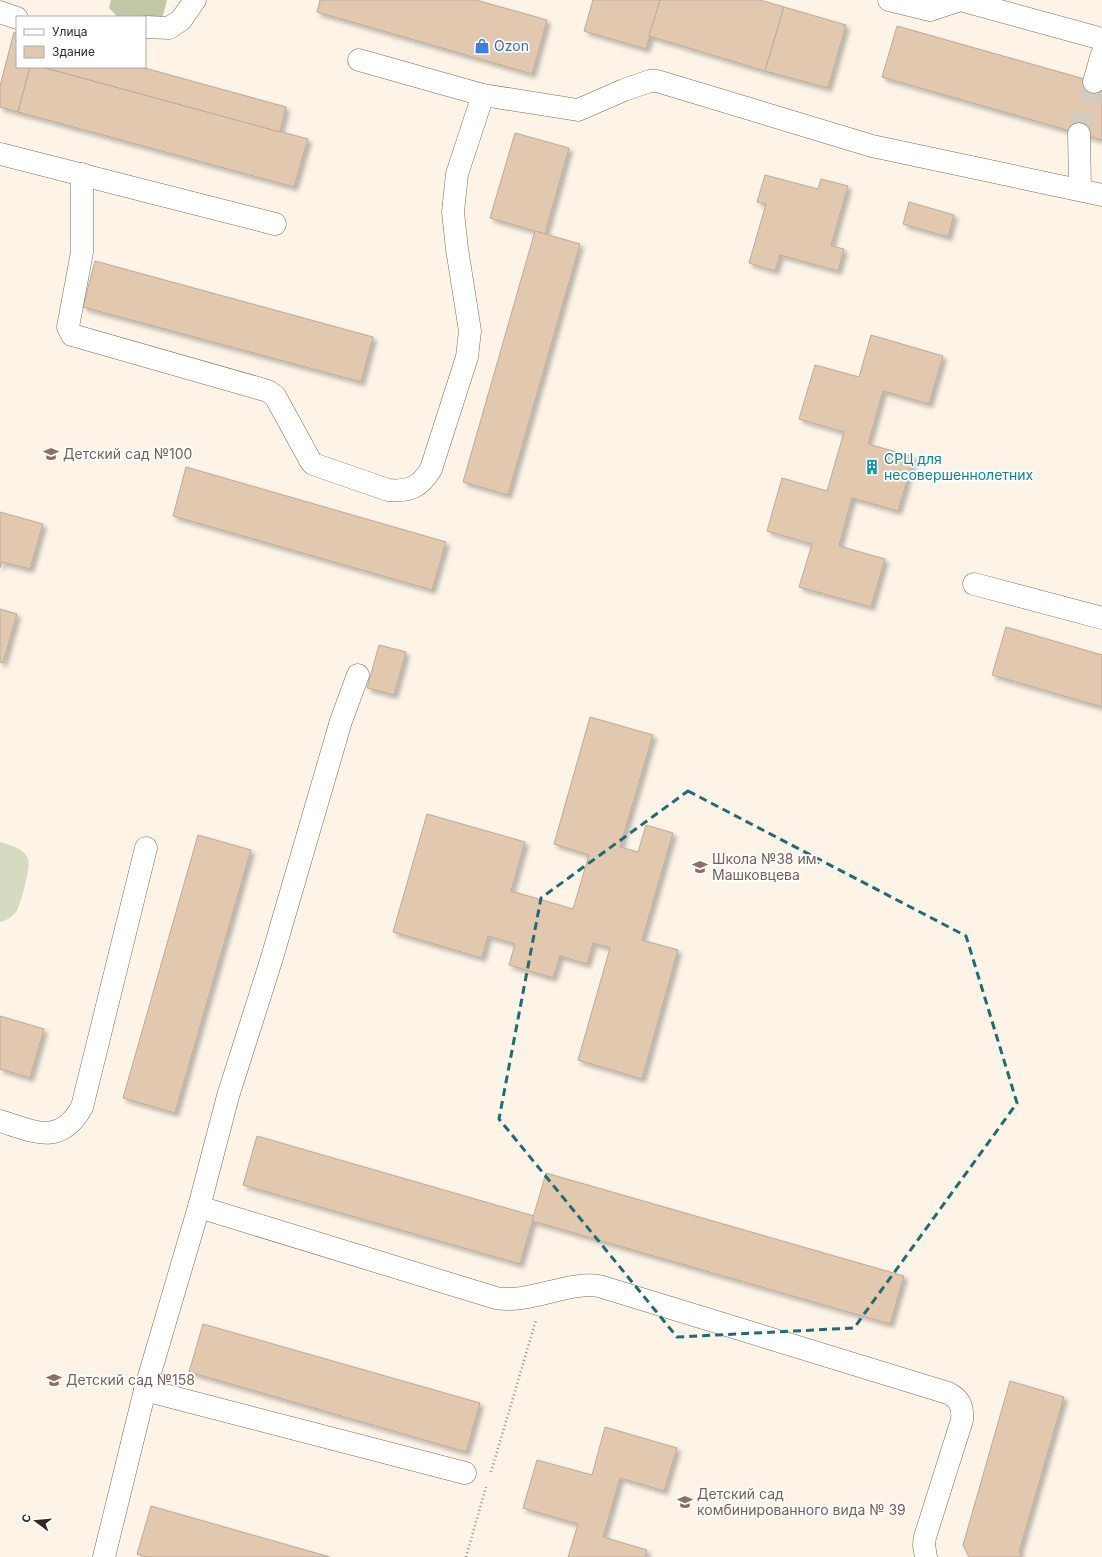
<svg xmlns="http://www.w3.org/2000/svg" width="1102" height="1557" viewBox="0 0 1102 1557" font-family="Inter,sans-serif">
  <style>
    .green { fill: #d6dac1 }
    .forest { fill: #c1c6a5 }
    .building { fill: #e2c8ae; stroke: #b9ab9d; filter: url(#shadow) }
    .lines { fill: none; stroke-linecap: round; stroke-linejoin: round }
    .minor-tunnel { stroke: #d4cbbf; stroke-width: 22; stroke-dasharray: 22 11; stroke-linecap: butt }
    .minor-casing { stroke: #776c5e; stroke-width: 23 }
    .path { stroke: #928b82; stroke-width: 2.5; stroke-dasharray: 1 3; stroke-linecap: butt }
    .minor { stroke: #fff; stroke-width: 22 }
    .marked { fill: none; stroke: #216c74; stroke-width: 3; stroke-dasharray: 8 5; stroke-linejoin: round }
    .labels { text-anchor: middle; stroke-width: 3.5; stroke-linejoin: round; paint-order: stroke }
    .shop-label { font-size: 14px; fill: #366cbe; stroke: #fff; text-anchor: start }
    .education-label { font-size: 14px; fill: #785e54; stroke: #fff; text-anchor: start }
    .culture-label { font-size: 14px; fill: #0d838f; stroke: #fff; text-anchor: start }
  </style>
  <defs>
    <filter id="shadow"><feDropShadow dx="3.5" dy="3.5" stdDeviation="2" flood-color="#0004"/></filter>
  </defs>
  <rect width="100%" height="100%" fill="#fdf3e6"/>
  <!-- green -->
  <path class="green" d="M 0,842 C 10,845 24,848 28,859 C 31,867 21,903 17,910 C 14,916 6,921 0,922 Z"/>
  <!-- forest -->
  <path class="forest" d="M 111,0 L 167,0 L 161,22 L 145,17 L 118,17 L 109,8 Z"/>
  <!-- building -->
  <g class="building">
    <path d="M 320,0 L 476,0 L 547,20 L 532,74 L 317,12 Z"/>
    <path d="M 593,0 L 660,0 L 646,49 L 584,31 Z"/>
    <path d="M 660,0 L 760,0 L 784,7 L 765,71 L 649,36 Z"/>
    <path d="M 784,7 L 846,25 L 828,88 L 765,71 Z"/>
    <path d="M 897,26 L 1102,84 L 1102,140 L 882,77 Z"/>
    <path d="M 14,32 L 17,33 L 17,67 L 30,67 L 18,112 L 0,107 L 0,86 Z"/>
    <path d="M 30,67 L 42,67 L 308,139 L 294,187 L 18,112 Z"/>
    <path d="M 42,67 L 141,67 L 286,107 L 280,132 Z"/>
    <path d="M 515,133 L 569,148 L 545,234 L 490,218 Z"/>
    <path d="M 765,175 L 818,189 L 821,179 L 848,186 L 831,246 L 844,249 L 838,271 L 780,255 L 775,271 L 749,263 L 766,204 L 757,202 Z"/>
    <path d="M 909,202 L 954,215 L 948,237 L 903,224 Z"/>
    <path d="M 535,231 L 580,244 L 508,495 L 463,482 Z"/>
    <path d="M 95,261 L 373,337 L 361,382 L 83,307 Z"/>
    <path d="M 871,335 L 943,356 L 929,404 L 883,391 L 868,444 L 914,457 L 898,511 L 852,498 L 839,546 L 885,559 L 871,607 L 799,587 L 812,544 L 767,531 L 782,478 L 827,491 L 844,432 L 799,419 L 815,365 L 859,377 Z"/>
    <path d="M 186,467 L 446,542 L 432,590 L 173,516 Z"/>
    <path d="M 0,512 L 43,524 L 30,569 L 2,562 L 0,568 Z"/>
    <path d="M 0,609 L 17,614 L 3,663 L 0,662 Z"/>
    <path d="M 1006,627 L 1102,655 L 1102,707 L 992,675 Z"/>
    <path d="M 379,645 L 406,652 L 394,695 L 367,688 Z"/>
    <path d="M 590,717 L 653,735 L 620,847 L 638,852 L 646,825 L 673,833 L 642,940 L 678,950 L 642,1079 L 578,1060 L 610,948 L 593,943 L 587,964 L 560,956 L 553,978 L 509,965 L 515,944 L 488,936 L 482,958 L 393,932 L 427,814 L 525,842 L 511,891 L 573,909 L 589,855 L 554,844 Z"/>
    <path d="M 198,835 L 251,850 L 175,1113 L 123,1098 Z"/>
    <path d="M 0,1016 L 44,1029 L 30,1078 L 0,1069 Z"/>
    <path d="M 257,1136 L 534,1216 L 520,1264 L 243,1185 Z"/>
    <path d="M 546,1173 L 904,1276 L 890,1324 L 532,1221 Z"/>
    <path d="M 203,1324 L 480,1403 L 466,1452 L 189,1372 Z"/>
    <path d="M 1010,1381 L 1064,1397 L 1019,1552 L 1022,1557 L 969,1557 L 963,1545 Z"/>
    <path d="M 605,1427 L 677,1448 L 664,1491 L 620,1478 L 603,1537 L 647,1550 L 645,1557 L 568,1557 L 578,1524 L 523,1508 L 537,1460 L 592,1475 Z"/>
    <path d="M 151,1506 L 330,1557 L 146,1557 L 137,1554 Z"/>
  </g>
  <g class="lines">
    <!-- minor-tunnel -->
    <path class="minor-tunnel" d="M 1079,134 L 1094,82"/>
    <!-- minor casing -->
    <g class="minor-casing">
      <g id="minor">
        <path d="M 889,0 L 930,10 L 960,0 L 1102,39"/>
        <path d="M 0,12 L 17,18"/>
        <path d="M 145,27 L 169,28 L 181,20 L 195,0"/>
        <path d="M 359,60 L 483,95"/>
        <path d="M 1094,82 L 1102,54"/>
        <path d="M 1079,134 L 1080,189"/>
        <path d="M 0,154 L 275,224"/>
        <path d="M 82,174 L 82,252 L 68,327 L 72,335 L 268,391 L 275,396 L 310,460 L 313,464 L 388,490 C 410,492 420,487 431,469 L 467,357 L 470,331 L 457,249 L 453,212 L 457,174 L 483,95 L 578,110 L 624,90 L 650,81 L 657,81 L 872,146 L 1102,195"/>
        <path d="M 974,584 L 1102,618"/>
        <path d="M 0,1121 C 35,1132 60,1146 82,1107 L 146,848"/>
        <path d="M 199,1207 L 496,1298 C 529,1304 568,1281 599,1286 L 948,1393 C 960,1399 963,1406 962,1420 L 925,1537 L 924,1545 L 926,1557"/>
        <path d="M 145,1390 L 465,1473"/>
        <path d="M 104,1557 L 145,1390 L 199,1207 L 228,1096 L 271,961 L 341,721 L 358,675"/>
      </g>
    </g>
    <!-- path -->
    <g class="path">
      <path d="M 491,1472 L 536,1320"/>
      <path d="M 466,1557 L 486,1487"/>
    </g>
    <!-- minor -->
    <use href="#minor" class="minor"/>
  </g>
  <!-- marked area -->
  <path class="marked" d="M 688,791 L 966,936 L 1017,1103 L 854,1328 L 677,1337 L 499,1119 L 541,898 Z"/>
  <!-- icons -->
  <defs>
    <g id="shop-bare" transform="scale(1.2)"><path d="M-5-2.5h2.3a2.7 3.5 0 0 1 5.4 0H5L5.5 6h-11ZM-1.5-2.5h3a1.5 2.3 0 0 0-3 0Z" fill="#3f7fe0" stroke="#fff" stroke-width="2.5" paint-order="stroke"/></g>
    <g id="school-bare" transform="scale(1.2)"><path d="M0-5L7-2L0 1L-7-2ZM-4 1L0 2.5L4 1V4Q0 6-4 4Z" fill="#8d6e63" stroke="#fff" stroke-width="2.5" paint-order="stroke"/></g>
    <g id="building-bare" transform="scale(1.2)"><path d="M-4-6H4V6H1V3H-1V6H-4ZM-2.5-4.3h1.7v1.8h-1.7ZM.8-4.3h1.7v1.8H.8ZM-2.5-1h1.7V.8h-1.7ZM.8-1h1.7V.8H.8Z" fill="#0f9aa8" stroke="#fff" stroke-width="2.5" paint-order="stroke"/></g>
  </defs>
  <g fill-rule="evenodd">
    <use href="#shop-bare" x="482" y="46"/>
    <use href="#school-bare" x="51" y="454"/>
    <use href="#building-bare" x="872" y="467"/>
    <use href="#school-bare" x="700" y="867"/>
    <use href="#school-bare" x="54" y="1380"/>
    <use href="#school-bare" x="685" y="1502"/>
  </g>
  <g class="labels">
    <!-- shop labels -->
    <g class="shop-label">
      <text x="494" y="51">Ozon</text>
    </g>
    <!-- education labels -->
    <g class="education-label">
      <text x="63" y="459">Детский сад №100</text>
      <text x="712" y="864">Школа №38 им.<tspan x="712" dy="16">Машковцева</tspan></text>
      <text x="66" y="1385">Детский сад №158</text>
      <text x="697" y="1499">Детский сад<tspan x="697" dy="16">комбинированного вида № 39</tspan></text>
    </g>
    <!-- culture labels -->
    <g class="culture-label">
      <text x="884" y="464">СРЦ для<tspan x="884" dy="16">несовершеннолетних</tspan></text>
    </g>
  </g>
  <!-- legend -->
  <rect x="16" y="16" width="130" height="52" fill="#ffffff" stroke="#acaaa8"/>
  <rect x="24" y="29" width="20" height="6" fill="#ffffff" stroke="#acaaa8"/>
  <text x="52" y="36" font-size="12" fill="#2f2b25">Улица</text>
  <rect x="24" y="46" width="20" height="12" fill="#e2c8ae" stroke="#acaaa8"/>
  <text x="52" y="56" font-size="12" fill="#2f2b25">Здание</text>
  <!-- north arrow -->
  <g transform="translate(36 1521) rotate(286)" stroke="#ffffff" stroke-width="3" paint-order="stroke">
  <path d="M0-3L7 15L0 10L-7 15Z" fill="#2f2b25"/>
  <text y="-6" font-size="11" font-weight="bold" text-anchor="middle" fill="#2f2b25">С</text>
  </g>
</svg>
